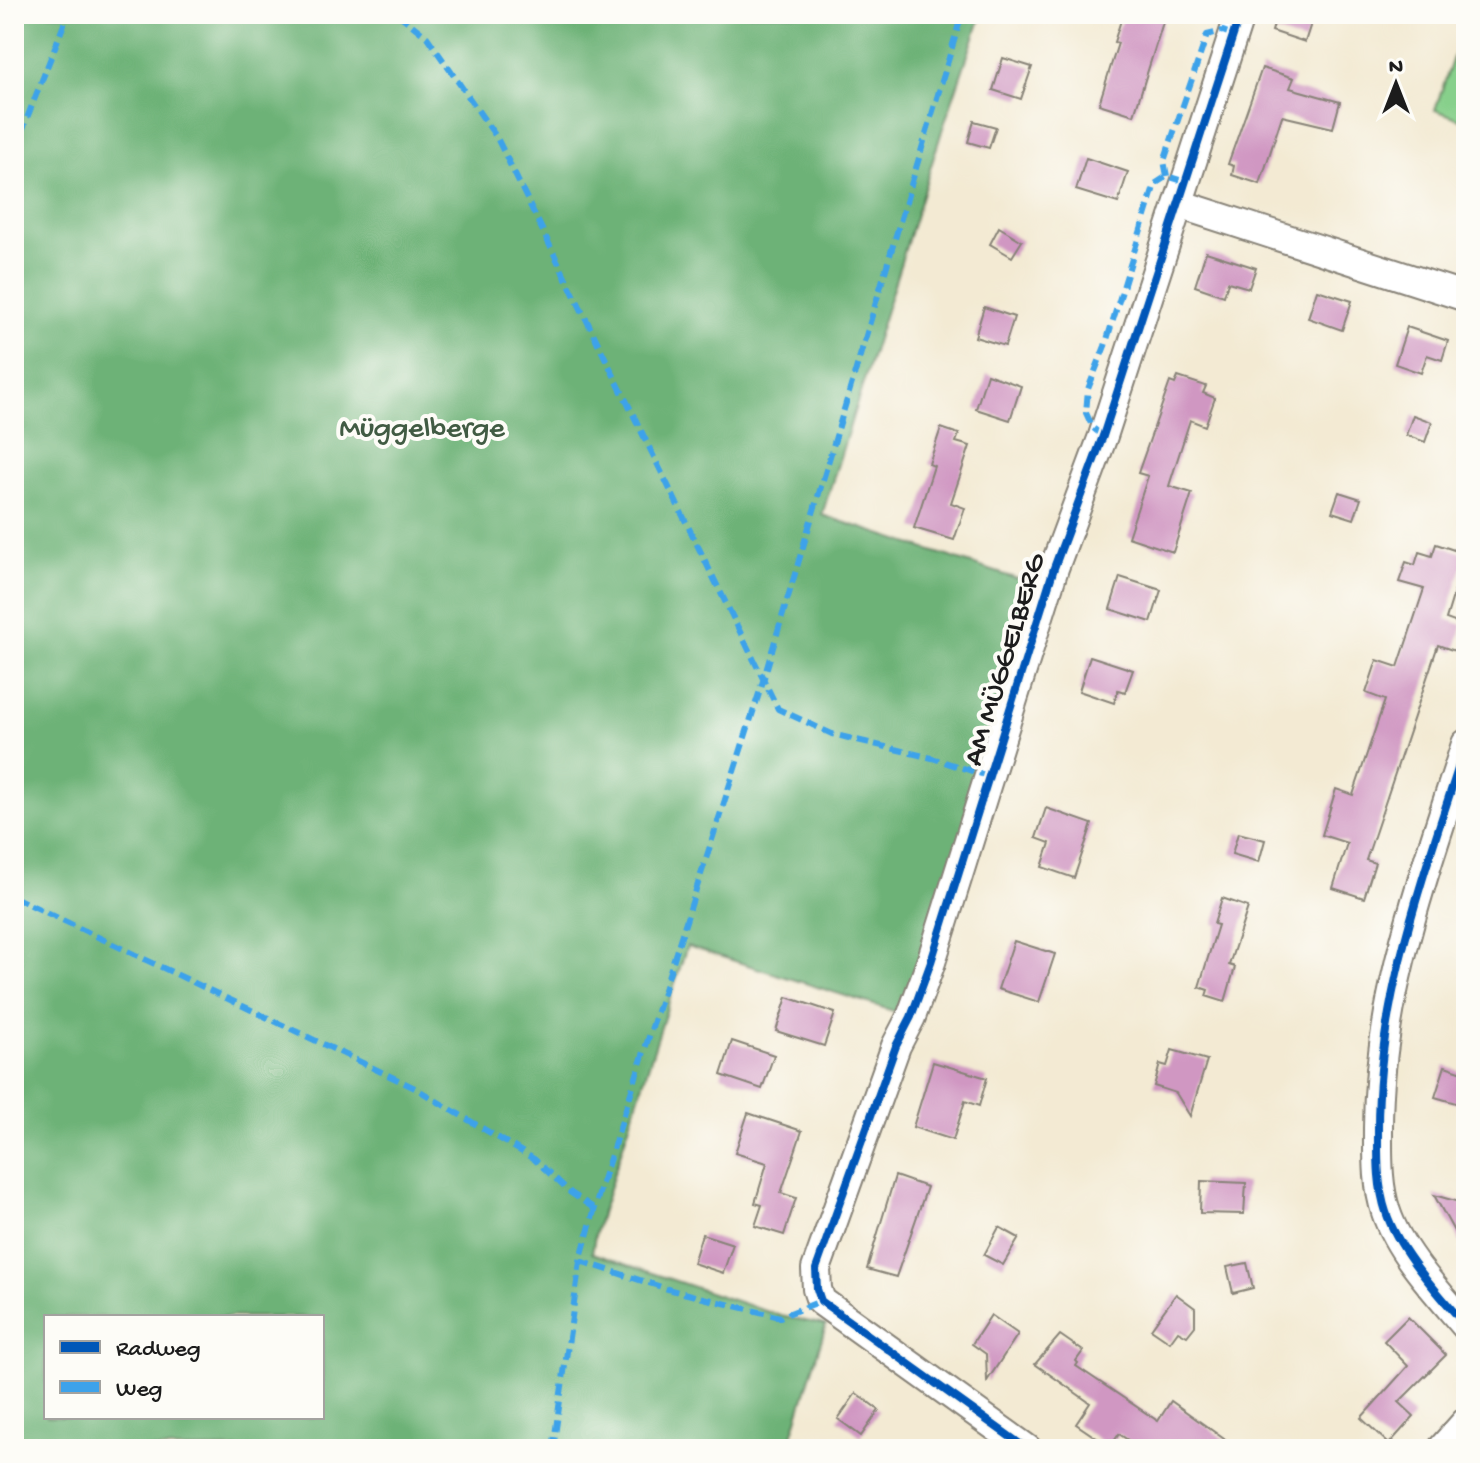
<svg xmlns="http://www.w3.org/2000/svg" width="1480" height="1463" viewBox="0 0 1480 1463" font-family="'Gochi Hand',sans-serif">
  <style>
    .green { fill: #87d08b; stroke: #527654; stroke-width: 2 }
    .forest { fill: #6db277; stroke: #44674a; stroke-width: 2; fill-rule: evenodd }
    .building { fill: #d097c2 }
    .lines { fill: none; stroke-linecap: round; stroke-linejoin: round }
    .minor-casing { stroke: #888378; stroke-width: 32 }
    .minor { stroke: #fff; stroke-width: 28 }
    .quiet { stroke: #3da2ea; stroke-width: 6; stroke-dasharray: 12 6; stroke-linecap: butt }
    .cycleway-casing { stroke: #fdfcf7; stroke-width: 13 }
    .cycleway { stroke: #0057b8; stroke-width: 8 }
    .labels { text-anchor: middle; stroke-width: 8; stroke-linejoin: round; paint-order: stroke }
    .park-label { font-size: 30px; fill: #415b43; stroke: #fdfcf7 }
    .street-label { font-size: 30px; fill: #1c1c1c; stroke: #fdfcf7 }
  </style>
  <rect width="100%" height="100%" fill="#fdfcf7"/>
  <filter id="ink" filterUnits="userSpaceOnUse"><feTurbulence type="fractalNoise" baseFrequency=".0125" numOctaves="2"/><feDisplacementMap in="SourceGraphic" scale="16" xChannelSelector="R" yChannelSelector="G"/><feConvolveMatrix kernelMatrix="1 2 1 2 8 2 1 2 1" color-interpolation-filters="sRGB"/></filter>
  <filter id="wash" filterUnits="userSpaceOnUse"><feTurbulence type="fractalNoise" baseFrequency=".006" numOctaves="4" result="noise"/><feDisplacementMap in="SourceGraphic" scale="32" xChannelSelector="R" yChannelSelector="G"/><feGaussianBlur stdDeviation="1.8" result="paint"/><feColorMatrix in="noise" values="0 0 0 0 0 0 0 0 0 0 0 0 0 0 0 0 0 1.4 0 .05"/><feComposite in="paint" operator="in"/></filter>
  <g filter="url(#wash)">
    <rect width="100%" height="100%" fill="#f3ead3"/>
    <!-- green -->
    <path class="green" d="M 1466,20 L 1466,121 L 1435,110 Z"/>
    <!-- forest -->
    <path class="forest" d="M 14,14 L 982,14 L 942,131 L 822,515 L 1042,587 L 906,1015 L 687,946 L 596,1230 L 592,1253 L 781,1316 L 826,1325 L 788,1449 L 14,1449 ZM 46,1317 L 322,1317 L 322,1417 L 46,1417 Z"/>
    <g id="blocks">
      <!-- building -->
      <g class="building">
        <path d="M 1123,14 L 1147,14 L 1164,19 L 1134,115 L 1099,104 L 1118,43 L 1114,42 Z"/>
        <path d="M 1277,14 L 1314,14 L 1305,42 L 1272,31 Z"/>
        <path d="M 1003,58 L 1032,67 L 1021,99 L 993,90 Z"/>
        <path d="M 1262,68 L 1294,78 L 1290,88 L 1340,102 L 1333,128 L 1282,116 L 1260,184 L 1232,175 L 1234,166 L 1228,164 Z"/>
        <path d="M 974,121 L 996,127 L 989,148 L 968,142 Z"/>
        <path d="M 1086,158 L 1128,172 L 1118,203 L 1076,190 Z"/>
        <path d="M 999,227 L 1022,241 L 1012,257 L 990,244 Z"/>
        <path d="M 1206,252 L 1256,268 L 1249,288 L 1228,282 L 1224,296 L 1195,286 Z"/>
        <path d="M 1317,290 L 1352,301 L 1342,330 L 1308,318 Z"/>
        <path d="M 984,307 L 1014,317 L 1005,346 L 975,337 Z"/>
        <path d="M 1407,327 L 1448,341 L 1442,360 L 1427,355 L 1421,373 L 1395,364 Z"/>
        <path d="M 987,374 L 1021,386 L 1010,420 L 976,409 Z"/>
        <path d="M 1178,377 L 1206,386 L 1203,393 L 1215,398 L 1205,426 L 1190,420 L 1169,486 L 1192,493 L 1173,552 L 1128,537 L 1148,476 L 1138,473 L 1170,382 L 1175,384 Z"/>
        <path d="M 1413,415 L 1432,422 L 1425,442 L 1406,435 Z"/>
        <path d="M 941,428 L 959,434 L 956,442 L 970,446 L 951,503 L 965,508 L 954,540 L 914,528 L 934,466 L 929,464 Z"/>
        <path d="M 1339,492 L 1361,499 L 1354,519 L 1332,512 Z"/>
        <path d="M 1436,544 L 1466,554 L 1446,619 L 1463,625 L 1455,651 L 1438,645 L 1366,860 L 1375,863 L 1364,898 L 1333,888 L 1347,843 L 1322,835 L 1336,789 L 1353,795 L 1385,700 L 1366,693 L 1377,660 L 1398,667 L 1424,589 L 1399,582 L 1406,562 L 1415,565 L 1419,552 L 1432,556 Z"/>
        <path d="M 1120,577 L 1161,590 L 1151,622 L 1110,609 Z"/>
        <path d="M 1090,656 L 1133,670 L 1125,692 L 1118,690 L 1114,703 L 1079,691 Z"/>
        <path d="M 1046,808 L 1092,824 L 1074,878 L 1042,867 L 1050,843 L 1036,838 Z"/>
        <path d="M 1238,833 L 1265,840 L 1259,862 L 1232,854 Z"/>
        <path d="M 1222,898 L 1248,907 L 1229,965 L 1235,967 L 1225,1002 L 1206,996 L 1208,990 L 1199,987 L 1218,925 L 1214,924 Z"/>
        <path d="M 1014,941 L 1055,954 L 1039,1002 L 998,989 Z"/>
        <path d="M 787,997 L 835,1013 L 824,1046 L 776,1031 Z"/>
        <path d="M 732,1041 L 774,1055 L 762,1089 L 721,1075 Z"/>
        <path d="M 1172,1050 L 1207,1060 L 1190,1116 L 1176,1093 L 1154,1086 L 1160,1064 L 1167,1066 Z"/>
        <path d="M 933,1062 L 987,1078 L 979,1106 L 965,1101 L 953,1140 L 913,1127 Z"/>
        <path d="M 1445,1066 L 1466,1073 L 1466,1106 L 1435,1097 Z"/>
        <path d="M 748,1113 L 802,1131 L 781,1193 L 796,1198 L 784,1235 L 755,1226 L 762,1205 L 755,1203 L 767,1163 L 735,1153 Z"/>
        <path d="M 895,1176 L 927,1187 L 896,1277 L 867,1269 Z"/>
        <path d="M 1201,1181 L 1246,1183 L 1244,1214 L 1200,1213 Z"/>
        <path d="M 1434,1195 L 1466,1204 L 1466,1253 Z"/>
        <path d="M 999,1227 L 1019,1238 L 1003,1265 L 984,1255 Z"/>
        <path d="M 702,1234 L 733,1244 L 723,1273 L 693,1263 Z"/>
        <path d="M 1247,1263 L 1253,1288 L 1233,1293 L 1227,1267 Z"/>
        <path d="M 1176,1294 L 1195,1308 L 1195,1326 L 1187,1336 L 1178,1331 L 1170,1342 L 1151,1329 Z"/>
        <path d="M 991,1315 L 1018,1334 L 987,1381 L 986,1354 L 972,1344 Z"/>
        <path d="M 1408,1317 L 1446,1355 L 1399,1402 L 1414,1416 L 1389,1444 L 1361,1418 L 1408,1366 L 1384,1341 Z"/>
        <path d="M 1060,1335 L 1083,1351 L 1076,1361 L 1078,1363 L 1076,1366 L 1158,1421 L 1171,1401 L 1238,1449 L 1141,1449 L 1119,1434 L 1110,1447 L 1076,1424 L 1090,1403 L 1035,1364 Z"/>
        <path d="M 856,1393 L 879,1410 L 861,1436 L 838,1419 Z"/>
      </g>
    </g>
  </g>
  <g filter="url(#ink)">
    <use href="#blocks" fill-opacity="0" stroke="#888378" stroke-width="2"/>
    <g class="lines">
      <!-- minor casing -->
      <g class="minor-casing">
        <g id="minor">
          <path d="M 1179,204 L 1466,297"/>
          <path d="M 1466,744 C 1426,870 1378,994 1378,1128 C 1378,1156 1377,1185 1386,1212 C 1399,1252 1439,1294 1466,1326"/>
          <path d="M 1027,1449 L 821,1301 L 817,1289 L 816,1269 L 896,1046 L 911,1017 L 931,962 L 1054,568 L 1103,436 L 1240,14"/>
          <path d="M 1442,1449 L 1466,1422"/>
        </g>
      </g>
      <!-- minor -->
      <use href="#minor" class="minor"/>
      <!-- quiet -->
      <g class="quiet">
        <path d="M 398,14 L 427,37 L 497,138 L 778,709 L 832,734 L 932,758 L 991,777"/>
        <path d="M 1460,65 L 1466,67"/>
        <path d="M 14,151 L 68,14"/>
        <path d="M 1167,176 L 1164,161 L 1207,35 L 1223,31 L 1233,35"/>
        <path d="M 1103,436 L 1093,428 L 1086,413 L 1088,389 L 1105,346 L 1155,184 L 1167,176 L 1186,182"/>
        <path d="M 14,897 L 415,1088 L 534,1159 L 571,1193 L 595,1209"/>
        <path d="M 580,1261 L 671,1290 L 780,1317 L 821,1301"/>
        <path d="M 553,1449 L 580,1261 L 602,1183 L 763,681 L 962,14"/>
      </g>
      <!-- cycleway casing -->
      <g class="cycleway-casing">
        <g id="cycleway">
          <path d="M 1466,744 C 1426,870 1378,994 1378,1128 C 1378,1156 1377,1185 1386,1212 C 1399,1252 1439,1294 1466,1326"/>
          <path d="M 1027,1449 L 821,1301 L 817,1289 L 816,1269 L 896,1046 L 911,1017 L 931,962 L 1054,568 L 1103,436 L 1240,14"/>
        </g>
      </g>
      <!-- cycleway -->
      <use href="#cycleway" class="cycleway"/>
    </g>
  </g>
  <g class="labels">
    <!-- park labels -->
    <g class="park-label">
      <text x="422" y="436">Müggelberge</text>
    </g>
    <!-- street labels -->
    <g class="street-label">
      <text transform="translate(1002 659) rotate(-73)" y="10">AM MÜGGELBERG</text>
    </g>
  </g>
  <!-- margin -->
  <rect width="1480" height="1463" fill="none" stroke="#fdfcf7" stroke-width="48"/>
  <!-- legend -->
  <rect x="44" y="1315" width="280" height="104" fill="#fdfcf7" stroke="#a3a29f" stroke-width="2"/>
  <rect x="60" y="1341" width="40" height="12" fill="#0057b8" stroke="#a3a29f" stroke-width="2"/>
  <text x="116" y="1355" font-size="24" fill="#1c1c1c">Radweg</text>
  <rect x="60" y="1381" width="40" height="12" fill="#3da2ea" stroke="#a3a29f" stroke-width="2"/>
  <text x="116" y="1395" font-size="24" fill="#1c1c1c">Weg</text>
  <!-- north arrow -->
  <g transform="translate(1396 84)" stroke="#fdfcf7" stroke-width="6" paint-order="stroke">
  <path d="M0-6L14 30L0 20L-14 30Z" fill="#1c1c1c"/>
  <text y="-12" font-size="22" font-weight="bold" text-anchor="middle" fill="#1c1c1c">N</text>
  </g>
</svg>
